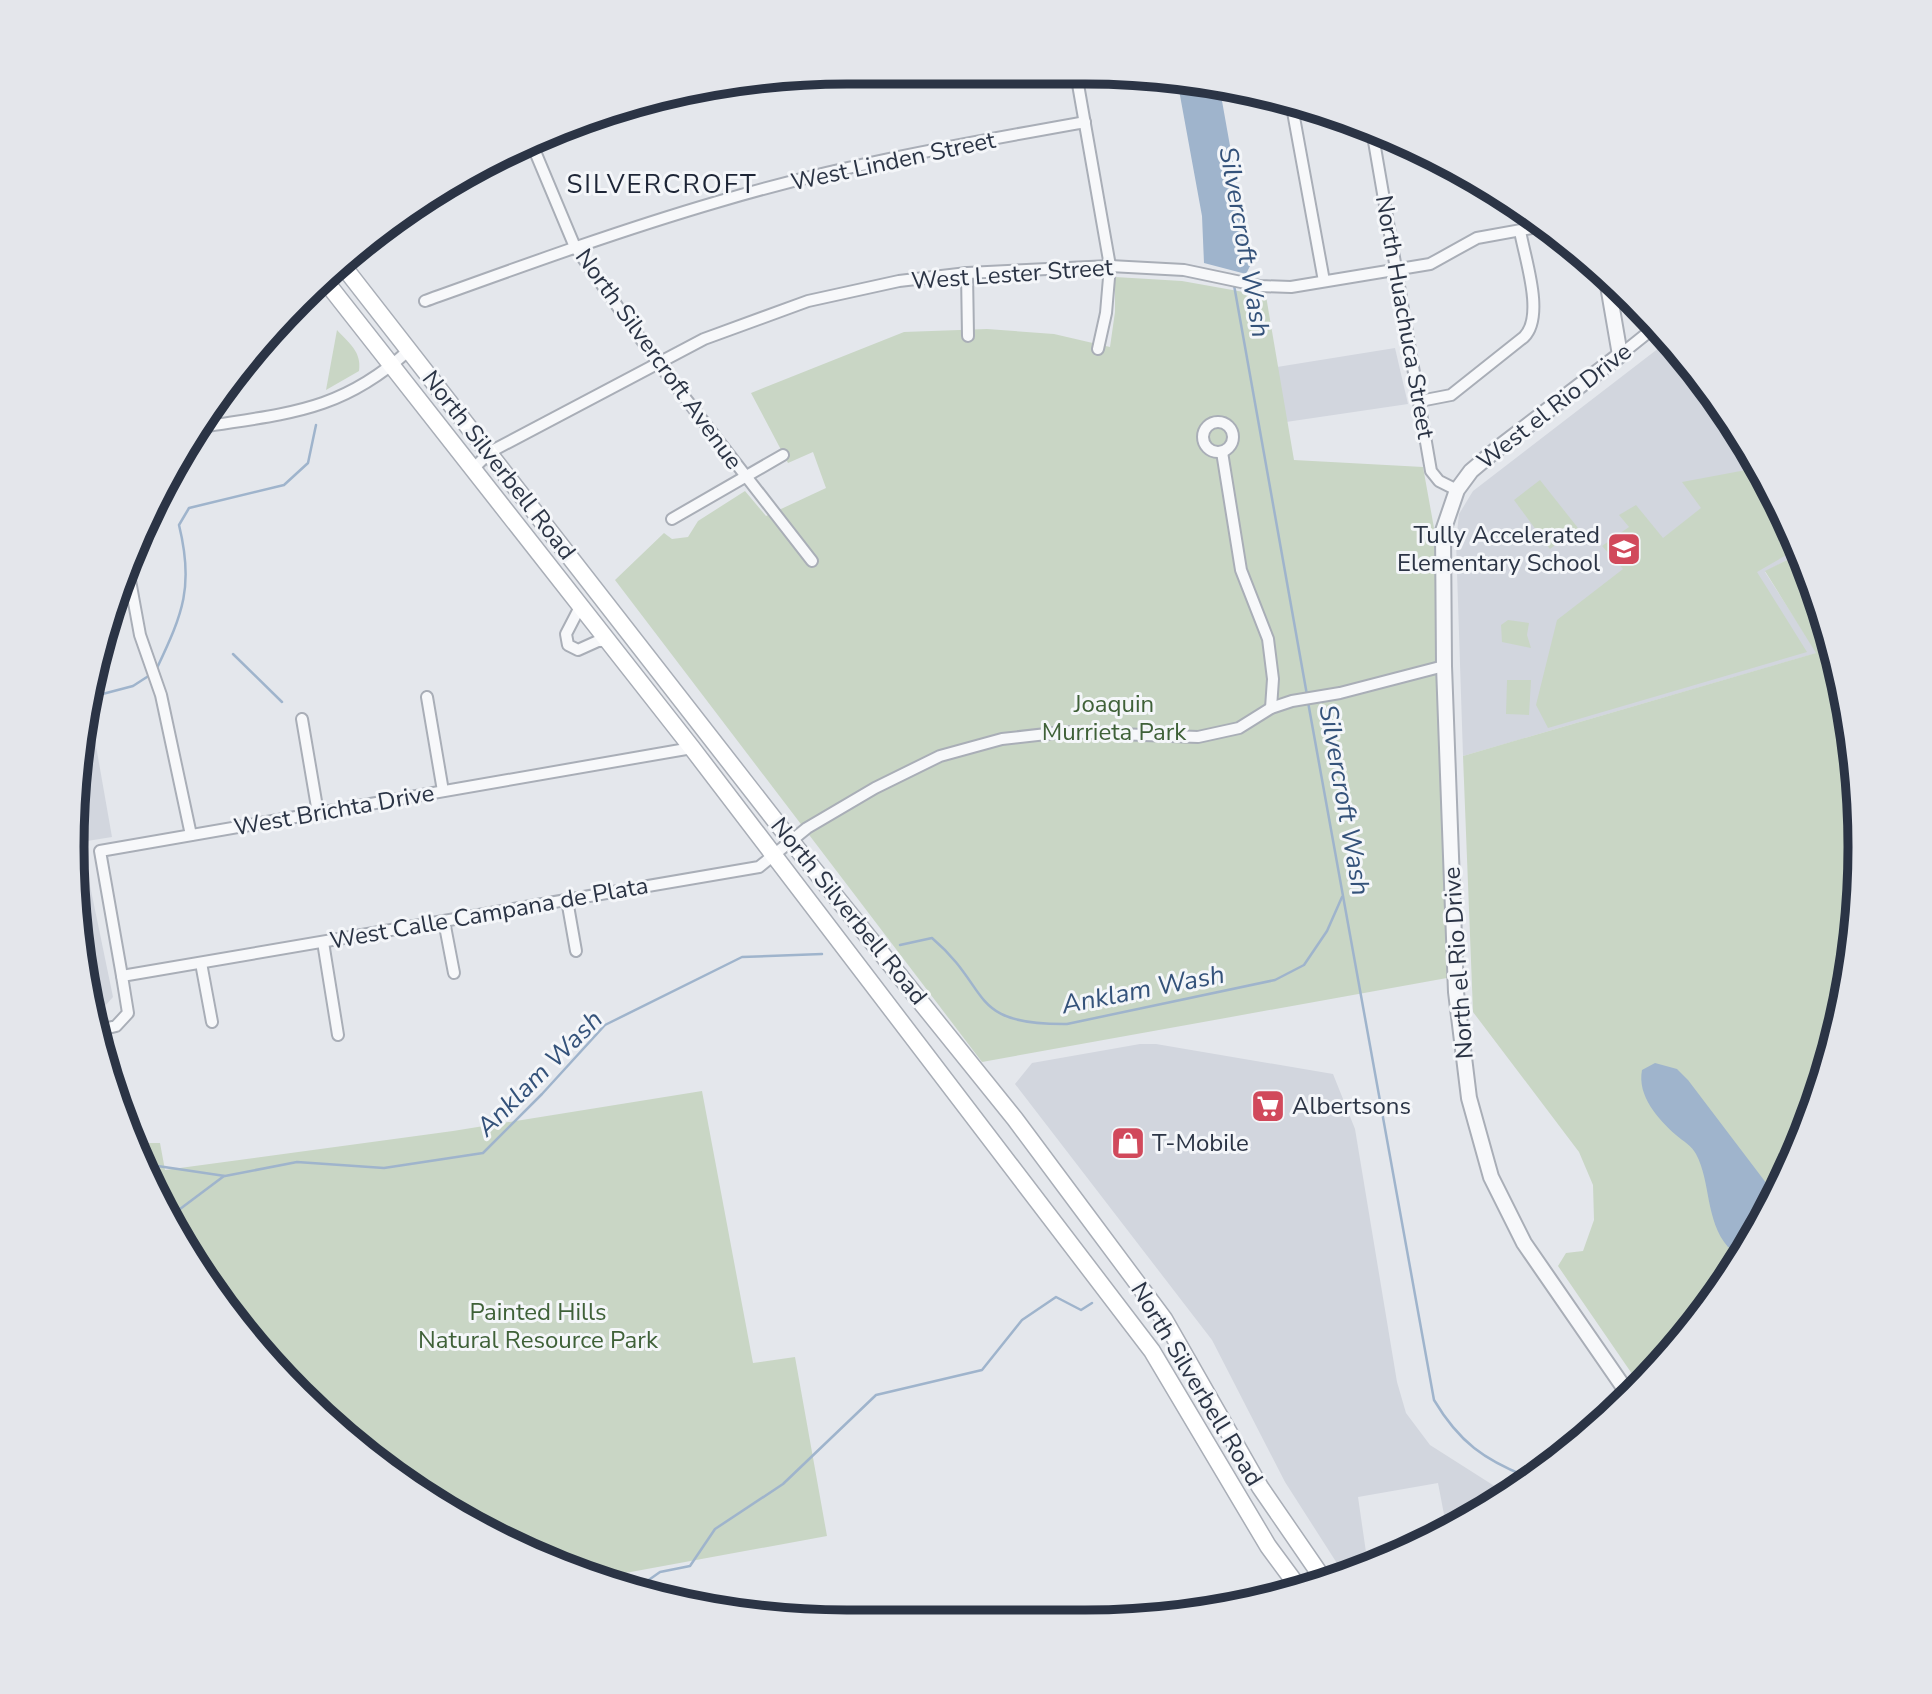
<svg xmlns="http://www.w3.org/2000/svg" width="1932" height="1694" viewBox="0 0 1932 1694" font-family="'Nunito Sans',sans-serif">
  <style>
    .built { fill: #d2d6de }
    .green { fill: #c9d6c5 }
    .water { fill: #9fb4cc }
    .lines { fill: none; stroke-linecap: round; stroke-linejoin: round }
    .stream { stroke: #9fb4cc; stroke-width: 2.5 }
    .minor-casing { stroke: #a9aeb7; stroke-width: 14 }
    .tertiary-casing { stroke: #a9aeb7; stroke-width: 18 }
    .secondary-casing { stroke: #a9aeb7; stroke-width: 19 }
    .minor { stroke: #f7f8fa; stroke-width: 10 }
    .tertiary { stroke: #f7f8fa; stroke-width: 14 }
    .secondary { stroke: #fff; stroke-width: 16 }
    .labels { text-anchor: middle; stroke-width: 6; stroke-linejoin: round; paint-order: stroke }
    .street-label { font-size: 24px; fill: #2b3445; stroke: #f4f6f9 }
    .poi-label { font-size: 24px; fill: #2b3445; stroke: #f4f6f9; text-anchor: start }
    .park-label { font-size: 24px; fill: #3f6138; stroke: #f4f6f9 }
    .neighbourhood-label { font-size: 26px; letter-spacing: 2px; fill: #1d2536; stroke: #f4f6f9 }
    .water-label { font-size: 26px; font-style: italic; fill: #34527a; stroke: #f4f6f9 }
    .rim { fill: none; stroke: #2b3445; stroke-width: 9 }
  </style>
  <rect width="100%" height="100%" fill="#e4e7ec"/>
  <!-- built -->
  <g class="built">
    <path d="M 1668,341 L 1700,375 L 1757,460 L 1789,532 L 1794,556 L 1765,572 L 1817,653 L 1463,756 L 1456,541 L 1459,514 L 1473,491 Z"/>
    <path d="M 1395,348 L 1408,404 L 1286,422 L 1277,367 Z"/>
    <path d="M 89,706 L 112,837 L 81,842 L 113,997 L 97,1015 L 73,898 L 78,745 Z"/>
    <path d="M 1140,1044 L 1156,1044 L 1333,1074 L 1355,1129 L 1397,1382 L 1406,1413 L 1430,1445 L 1507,1494 L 1472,1519 L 1447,1530 L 1438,1483 L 1358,1497 L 1368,1566 L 1347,1575 L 1340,1568 L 1285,1482 L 1212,1340 L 1015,1084 L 1032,1063 Z"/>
  </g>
  <!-- green -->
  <g class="green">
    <path d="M 1115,277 L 1182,281 L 1266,296 L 1294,460 L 1423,467 L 1434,528 L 1447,978 L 982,1062 L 615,580 L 664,533 L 672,539 L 688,537 L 698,521 L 745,491 L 766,516 L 826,488 L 813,452 L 788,463 L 751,393 L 904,332 L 987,329 L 1054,334 L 1110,347 L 1115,312 Z"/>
    <path d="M 337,330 C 349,343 362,352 359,371 L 326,390 Z"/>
    <path d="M 1756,460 L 1780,512 L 1788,554 L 1757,572 L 1807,652 L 1548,728 L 1536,705 L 1557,620 L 1623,569 L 1602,546 L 1629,527 L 1619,515 L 1636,505 L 1663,538 L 1701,508 L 1682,482 L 1746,470 L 1746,462 Z"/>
    <path d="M 1540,480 L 1578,528 L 1550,549 L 1514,500 Z"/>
    <path d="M 1799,554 L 1819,598 L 1854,746 L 1859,898 L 1834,1048 L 1780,1190 L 1700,1319 L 1639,1384 L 1558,1266 L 1566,1253 L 1583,1251 L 1594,1220 L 1593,1185 L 1579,1152 L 1473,1012 L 1463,756 L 1816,653 L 1765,571 Z"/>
    <path d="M 1508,620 L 1529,623 L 1527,635 L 1531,648 L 1502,642 L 1501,625 Z"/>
    <path d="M 1507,680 L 1531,680 L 1529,715 L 1506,714 Z"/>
    <path d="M 702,1091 L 753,1363 L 795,1357 L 827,1536 L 598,1578 L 551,1563 L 416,1491 L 264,1358 L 176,1235 L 134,1143 L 160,1143 L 165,1170 L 453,1131 Z"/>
  </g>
  <!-- water -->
  <g class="water">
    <path d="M 1177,79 L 1219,84 L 1251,264 L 1246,274 L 1204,263 L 1202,216 Z"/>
    <path d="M 1655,1063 L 1677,1069 L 1688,1080 L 1773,1192 L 1775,1199 L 1744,1249 L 1728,1247 C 1705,1220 1711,1182 1696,1154 C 1692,1146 1683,1141 1676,1135 C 1658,1119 1637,1096 1642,1070 Z"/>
  </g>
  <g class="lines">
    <!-- stream -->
    <g class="stream">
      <path d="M 1234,285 L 1307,695"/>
      <path d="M 233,654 L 282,702"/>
      <path d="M 157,668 C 183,613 194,586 179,525 L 189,508 L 284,485 L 308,463 L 316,425"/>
      <path d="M 91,697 L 133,686 L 150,675"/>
      <path d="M 1308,702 L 1434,1400 C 1459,1442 1484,1460 1530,1478"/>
      <path d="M 900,945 L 932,938 C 993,990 966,1025 1067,1024 L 1275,980 L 1304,965 L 1327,931 L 1342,897"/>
      <path d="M 144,1164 L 225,1176 L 297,1162 L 384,1168 L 483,1153 L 542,1094 L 605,1025 L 742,957 L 822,954"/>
      <path d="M 168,1218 L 224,1176"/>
      <path d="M 642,1591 L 643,1584 L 660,1572 L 690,1566 L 715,1529 L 783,1484 L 876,1395 L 982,1370 L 1022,1320 L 1056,1297 L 1081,1310 L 1092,1303"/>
    </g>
    <!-- minor casing -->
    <g class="minor-casing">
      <g id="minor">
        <path d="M 1076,73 L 1110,266 L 1106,313 L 1098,349"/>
        <path d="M 1291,101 L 1324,281"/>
        <path d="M 1372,130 L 1431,471 L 1439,481 L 1457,490"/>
        <path d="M 531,142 L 575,247 L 658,363 L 812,561"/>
        <path d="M 967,273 L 968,336"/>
        <path d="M 425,301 C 522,266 618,231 717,202 C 837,166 962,144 1085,122"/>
        <path d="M 1620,355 L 1655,327"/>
        <path d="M 1420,401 L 1451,395 L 1524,337 C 1545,316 1525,259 1520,231"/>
        <circle cx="1218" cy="437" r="15"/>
        <path d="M 202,427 C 288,413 340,412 408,351"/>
        <path d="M 1222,452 L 1241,570 L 1268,639 L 1273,679 L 1271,708"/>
        <path d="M 472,470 L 490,452 L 704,339 L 808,301 L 899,281 L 967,273 L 1110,266 L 1184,270 L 1260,286 L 1291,287 L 1430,264 L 1477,238 L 1543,226"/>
        <path d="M 672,519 L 783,455"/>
        <path d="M 127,564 L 140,635 L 161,695 L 191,835"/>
        <path d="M 581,605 L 566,634 L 568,645 L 578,650 L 598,641 L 610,641"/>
        <path d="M 427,697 L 443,791"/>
        <path d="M 302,719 L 318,813"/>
        <path d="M 567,900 L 576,951"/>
        <path d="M 444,921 L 454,973"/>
        <path d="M 323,942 L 338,1035"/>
        <path d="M 201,963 L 212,1022"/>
        <path d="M 122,976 L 100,851 L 692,748"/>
        <path d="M 100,1030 L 116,1026 L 128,1013 L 122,976 L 759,867 L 807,828 L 875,788 L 940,756 L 1002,739 L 1064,732 L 1198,737 L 1239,728 L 1271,708 L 1292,701 L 1340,693 L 1444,666"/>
      </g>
    </g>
    <!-- tertiary casing -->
    <g class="tertiary-casing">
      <path id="tertiary" d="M 1606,274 L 1620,355 L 1497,449 L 1471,471 L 1457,490 L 1443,531 L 1444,666 L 1456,992 L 1469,1098 L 1491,1177 L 1524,1243 L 1629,1395"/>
    </g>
    <!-- secondary casing -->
    <g class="secondary-casing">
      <g id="secondary">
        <path d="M 340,262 L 791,841 L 1015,1119 L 1082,1209 L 1164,1319 L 1260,1487 L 1326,1583"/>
        <path d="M 323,278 L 692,748 L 1152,1351 L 1268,1546 L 1299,1588"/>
      </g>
    </g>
    <!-- minor -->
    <use href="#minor" class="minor"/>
    <!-- tertiary -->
    <use href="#tertiary" class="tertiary"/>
    <!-- secondary -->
    <use href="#secondary" class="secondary"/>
  </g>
  <!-- icons -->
  <defs>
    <g id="school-square" transform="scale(1.75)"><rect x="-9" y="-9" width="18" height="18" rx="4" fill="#d1495b" stroke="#f4f6f9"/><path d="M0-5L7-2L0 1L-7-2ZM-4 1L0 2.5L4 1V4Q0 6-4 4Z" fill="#fff"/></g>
    <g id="supermarket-square" transform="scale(1.75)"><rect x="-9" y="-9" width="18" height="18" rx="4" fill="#d1495b" stroke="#f4f6f9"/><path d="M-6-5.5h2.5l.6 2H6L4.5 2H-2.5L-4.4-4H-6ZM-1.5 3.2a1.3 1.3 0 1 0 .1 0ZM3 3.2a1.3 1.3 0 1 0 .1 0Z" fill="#fff"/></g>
    <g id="shop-square" transform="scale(1.75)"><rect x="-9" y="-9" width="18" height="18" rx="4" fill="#d1495b" stroke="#f4f6f9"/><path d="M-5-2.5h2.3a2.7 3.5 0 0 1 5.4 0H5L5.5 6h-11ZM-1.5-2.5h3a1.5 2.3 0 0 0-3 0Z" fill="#fff"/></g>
  </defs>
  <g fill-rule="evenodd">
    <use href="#school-square" x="1624" y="549"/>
    <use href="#supermarket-square" x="1268" y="1106"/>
    <use href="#shop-square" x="1128" y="1143"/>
  </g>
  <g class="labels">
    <!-- street labels -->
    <g class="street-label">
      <text transform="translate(893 161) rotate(-12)" y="8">West Linden Street</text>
      <text transform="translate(1012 274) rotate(-4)" y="8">West Lester Street</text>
      <text transform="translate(1405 317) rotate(80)" y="8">North Huachuca Street</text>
      <text transform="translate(659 359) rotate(54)" y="8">North Silvercroft Avenue</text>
      <text transform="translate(1554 406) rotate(-38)" y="8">West el Rio Drive</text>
      <text transform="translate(499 465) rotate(52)" y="8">North Silverbell Road</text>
      <text transform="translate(334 810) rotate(-10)" y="8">West Brichta Drive</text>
      <text transform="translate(849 911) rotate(51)" y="8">North Silverbell Road</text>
      <text transform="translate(489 913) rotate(-10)" y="8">West Calle Campana de Plata</text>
      <text transform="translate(1458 963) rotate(-94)" y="8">North el Rio Drive</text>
      <text transform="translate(1197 1384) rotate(59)" y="8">North Silverbell Road</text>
    </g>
    <!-- poi labels -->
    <g class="poi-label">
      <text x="1600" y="543" text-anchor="end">Tully Accelerated<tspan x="1600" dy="28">Elementary School</tspan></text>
      <text x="1292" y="1114">Albertsons</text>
      <text x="1152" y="1151">T-Mobile</text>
    </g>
    <!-- park labels -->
    <g class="park-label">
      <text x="1114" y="712">Joaquin<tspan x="1114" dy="28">Murrieta Park</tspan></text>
      <text x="538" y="1320">Painted Hills<tspan x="538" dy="28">Natural Resource Park</tspan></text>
    </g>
    <!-- neighbourhood labels -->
    <g class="neighbourhood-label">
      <text x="662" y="193">SILVERCROFT</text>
    </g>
    <!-- water labels -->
    <g class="water-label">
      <text transform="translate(1245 242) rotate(80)" y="9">Silvercroft Wash</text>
      <text transform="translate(1345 800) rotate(80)" y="9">Silvercroft Wash</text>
      <text transform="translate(1143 989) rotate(-11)" y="9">Anklam Wash</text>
      <text transform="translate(539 1073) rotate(-45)" y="9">Anklam Wash</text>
    </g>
  </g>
  <!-- crop -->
  <path d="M0 0H1932V1694H0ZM847 84H1085A763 763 0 0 1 1848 847V847A763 763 0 0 1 1085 1610H847A763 763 0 0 1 84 847V847A763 763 0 0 1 847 84Z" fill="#e4e6eb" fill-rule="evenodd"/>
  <path class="rim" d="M847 84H1085A763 763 0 0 1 1848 847V847A763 763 0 0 1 1085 1610H847A763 763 0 0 1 84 847V847A763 763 0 0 1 847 84Z"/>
</svg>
